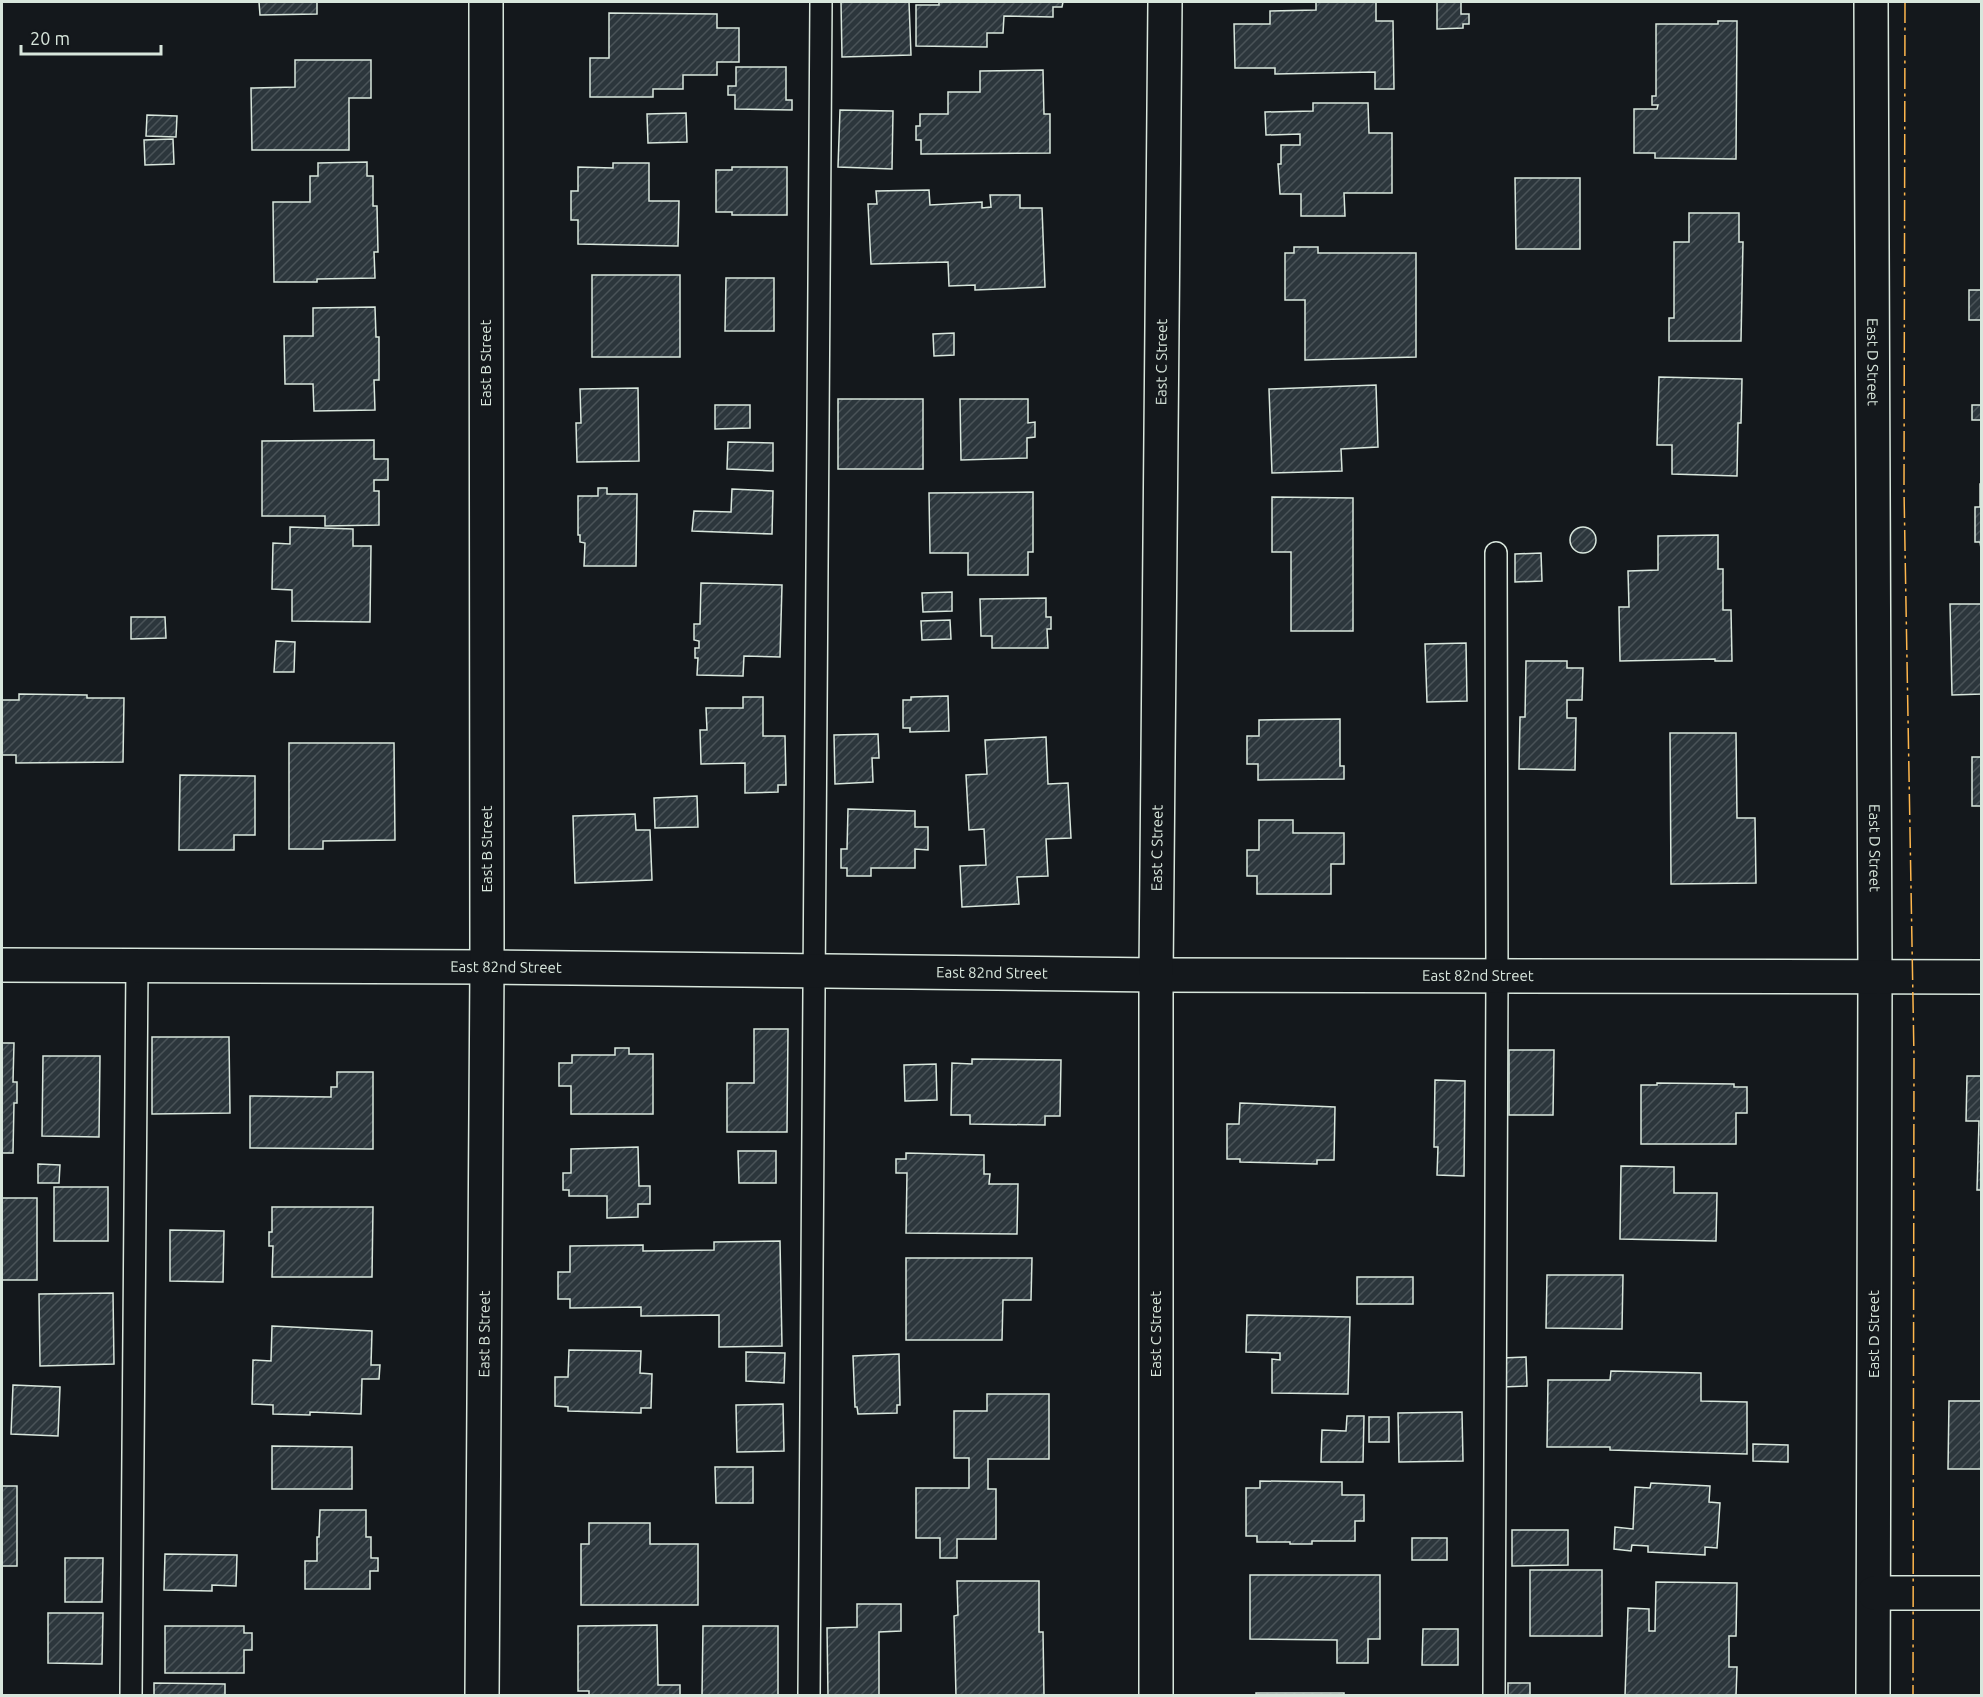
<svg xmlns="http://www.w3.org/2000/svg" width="1983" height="1697" viewBox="0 0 1983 1697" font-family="Ubuntu,sans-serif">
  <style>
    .building { fill: url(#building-hatch); stroke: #d8e6dc; stroke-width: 1.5 }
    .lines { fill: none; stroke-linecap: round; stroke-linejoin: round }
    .service-casing { stroke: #d8e6dc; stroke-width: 24 }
    .minor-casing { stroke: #d8e6dc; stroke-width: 36 }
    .service { stroke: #14181c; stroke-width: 21 }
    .minor { stroke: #14181c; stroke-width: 33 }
    .power { stroke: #ffb74d; stroke-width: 1.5; stroke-dasharray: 21 4.5 3 4.5; stroke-linecap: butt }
    .labels { text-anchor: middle; stroke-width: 4.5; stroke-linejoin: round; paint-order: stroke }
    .street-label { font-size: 15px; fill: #d8e6dc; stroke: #14181c }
  </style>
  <defs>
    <pattern id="building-hatch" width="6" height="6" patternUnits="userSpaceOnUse" patternTransform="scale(1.5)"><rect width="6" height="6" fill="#2c363c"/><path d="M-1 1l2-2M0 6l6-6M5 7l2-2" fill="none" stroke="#4a5358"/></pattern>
  </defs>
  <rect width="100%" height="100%" fill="#14181c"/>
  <!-- building -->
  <g class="building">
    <path d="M 259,2 L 317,2 L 317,14 L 260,15 Z"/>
    <path d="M 841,2 L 909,2 L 911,55 L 842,57 Z"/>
    <path d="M 939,2 L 1063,2 L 1062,7 L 1053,7 L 1053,17 L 1004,16 L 1003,33 L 987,33 L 987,47 L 916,46 L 916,5 L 939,5 Z"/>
    <path d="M 1316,2 L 1376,2 L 1376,21 L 1393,21 L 1394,89 L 1375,89 L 1375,72 L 1275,74 L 1275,68 L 1235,68 L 1234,24 L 1270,24 L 1270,11 L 1316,10 Z"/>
    <path d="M 1437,2 L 1461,2 L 1461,14 L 1469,14 L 1469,24 L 1463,24 L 1463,28 L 1437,29 Z"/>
    <path d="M 609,13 L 717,14 L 717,28 L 739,28 L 739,62 L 717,62 L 717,75 L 683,75 L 683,89 L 653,89 L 653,97 L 590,97 L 590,58 L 609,58 Z"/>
    <path d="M 1718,21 L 1737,21 L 1736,159 L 1655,158 L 1655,153 L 1634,153 L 1634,109 L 1657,109 L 1658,105 L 1652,105 L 1652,96 L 1656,96 L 1656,24 L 1718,24 Z"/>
    <path d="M 295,60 L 371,60 L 371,98 L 349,98 L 349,150 L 252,150 L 251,88 L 295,87 Z"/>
    <path d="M 736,67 L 786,67 L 786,100 L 792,100 L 792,110 L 735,109 L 735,95 L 728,95 L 728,86 L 736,86 Z"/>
    <path d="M 1043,70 L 1044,114 L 1050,114 L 1050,153 L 921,154 L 921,140 L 916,140 L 916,126 L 920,126 L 920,114 L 948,114 L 948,92 L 980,92 L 980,71 Z"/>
    <path d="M 1313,103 L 1368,103 L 1369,133 L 1392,133 L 1392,193 L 1344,193 L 1345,216 L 1301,216 L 1301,194 L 1280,194 L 1278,164 L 1281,164 L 1281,145 L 1300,145 L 1300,134 L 1266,135 L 1265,112 L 1313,111 Z"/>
    <path d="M 840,110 L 893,111 L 892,169 L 838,167 Z"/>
    <path d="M 686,113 L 687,142 L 648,143 L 647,114 Z"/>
    <path d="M 147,115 L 177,116 L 176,137 L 146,136 Z"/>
    <path d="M 173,139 L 174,164 L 145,165 L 144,140 Z"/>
    <path d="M 367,162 L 367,176 L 373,176 L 373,206 L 377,206 L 378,252 L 374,252 L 375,278 L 317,279 L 317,282 L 274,282 L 273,202 L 310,202 L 310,176 L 318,176 L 318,163 Z"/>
    <path d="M 613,163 L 649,163 L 649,201 L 679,201 L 678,246 L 578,244 L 578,220 L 571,220 L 571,191 L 578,191 L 578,167 L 613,168 Z"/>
    <path d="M 732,167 L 787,167 L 787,215 L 732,215 L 732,212 L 716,212 L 716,170 L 732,170 Z"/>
    <path d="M 1515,178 L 1580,178 L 1580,249 L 1516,249 Z"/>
    <path d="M 929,190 L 930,205 L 982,202 L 982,208 L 991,207 L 990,195 L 1020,195 L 1020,208 L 1042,208 L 1045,287 L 975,290 L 975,285 L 949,286 L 948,262 L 871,264 L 868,204 L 877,204 L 876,191 Z"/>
    <path d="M 1689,213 L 1739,213 L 1739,242 L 1743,242 L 1741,341 L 1669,341 L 1669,318 L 1674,318 L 1674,242 L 1689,242 Z"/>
    <path d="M 1294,247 L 1318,247 L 1318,253 L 1416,253 L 1416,357 L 1305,360 L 1305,300 L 1285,300 L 1285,253 L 1294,253 Z"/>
    <rect x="592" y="275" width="88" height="82"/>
    <path d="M 726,278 L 774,278 L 774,331 L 725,331 Z"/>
    <rect x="1969" y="290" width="13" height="30"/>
    <path d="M 375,307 L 376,337 L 379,337 L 379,380 L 374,380 L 375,410 L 314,411 L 313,384 L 285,384 L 284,336 L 313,336 L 313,308 Z"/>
    <path d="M 954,333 L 954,355 L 934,356 L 933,334 Z"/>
    <path d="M 1659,377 L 1742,379 L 1741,423 L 1738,423 L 1737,476 L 1672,474 L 1672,445 L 1657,445 Z"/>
    <path d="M 1376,385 L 1378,447 L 1341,449 L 1342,471 L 1272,473 L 1269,389 Z"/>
    <path d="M 638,388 L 639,461 L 577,462 L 576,423 L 581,423 L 580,389 Z"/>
    <rect x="838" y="399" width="85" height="70"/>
    <path d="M 960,399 L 1028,399 L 1028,423 L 1035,422 L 1035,437 L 1027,438 L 1027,458 L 961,460 Z"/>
    <path d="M 715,405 L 750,405 L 750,428 L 715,429 Z"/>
    <rect x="1972" y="405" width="10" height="15"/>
    <path d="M 374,440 L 374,459 L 388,459 L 388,480 L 374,480 L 374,491 L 379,491 L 379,525 L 325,526 L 325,516 L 262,516 L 262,441 Z"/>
    <path d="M 728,442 L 773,443 L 773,471 L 727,469 Z"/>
    <path d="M 1980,484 L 1982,484 L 1982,555 L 1980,542 L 1975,542 L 1975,507 L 1980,507 Z"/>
    <path d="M 598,488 L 607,488 L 607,494 L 637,494 L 636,566 L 584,566 L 585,543 L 580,542 L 580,535 L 578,535 L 578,496 L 598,496 Z"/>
    <path d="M 732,489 L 773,491 L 772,534 L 692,531 L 694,511 L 731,512 Z"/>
    <path d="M 1033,492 L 1033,552 L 1028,552 L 1028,575 L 968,575 L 968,553 L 930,553 L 929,493 Z"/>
    <path d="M 1272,497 L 1353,498 L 1353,631 L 1291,631 L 1291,552 L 1272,552 Z"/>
    <path d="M 290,527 L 353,529 L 353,546 L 371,546 L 370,622 L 292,621 L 292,590 L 272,589 L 273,543 L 290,544 Z"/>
    <circle cx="1583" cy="540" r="13"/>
    <path d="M 1718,535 L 1718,569 L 1723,569 L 1723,610 L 1731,610 L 1732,661 L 1715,661 L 1715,659 L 1620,661 L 1619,607 L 1629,607 L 1628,571 L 1658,570 L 1658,536 Z"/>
    <path d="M 1541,553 L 1542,581 L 1515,582 L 1515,554 Z"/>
    <path d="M 701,583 L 782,585 L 780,657 L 744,656 L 743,676 L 697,675 L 698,658 L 695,658 L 695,648 L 699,648 L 699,641 L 694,640 L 694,624 L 700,624 Z"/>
    <path d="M 952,592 L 952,611 L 923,612 L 922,593 Z"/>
    <path d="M 1046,598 L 1046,617 L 1051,617 L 1051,629 L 1047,629 L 1048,648 L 992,648 L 992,636 L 981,636 L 980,599 Z"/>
    <path d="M 1950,604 L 1982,604 L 1982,694 L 1952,695 Z"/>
    <path d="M 131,617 L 165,617 L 166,638 L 131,639 Z"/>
    <path d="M 950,620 L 951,639 L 922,640 L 921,621 Z"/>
    <path d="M 276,641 L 295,642 L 294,672 L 274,672 Z"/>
    <path d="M 1466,643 L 1467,701 L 1427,702 L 1425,644 Z"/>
    <path d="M 1526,661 L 1567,661 L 1567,668 L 1583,668 L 1582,700 L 1567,700 L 1567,718 L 1576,718 L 1575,770 L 1519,769 L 1520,717 L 1525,717 Z"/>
    <path d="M 19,694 L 87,695 L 87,698 L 124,698 L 123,762 L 16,763 L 16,755 L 2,755 L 2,700 L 19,700 Z"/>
    <path d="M 948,696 L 949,731 L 910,732 L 910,728 L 903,728 L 903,700 L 911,700 L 911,697 Z"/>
    <path d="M 743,697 L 763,697 L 763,736 L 785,736 L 786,785 L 778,785 L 778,792 L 745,793 L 745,763 L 701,764 L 700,730 L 707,730 L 706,708 L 743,708 Z"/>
    <path d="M 1340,719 L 1340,766 L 1344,766 L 1344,779 L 1258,780 L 1258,764 L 1247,764 L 1247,736 L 1259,736 L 1259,720 Z"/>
    <path d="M 1670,733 L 1736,733 L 1737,818 L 1755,818 L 1756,883 L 1671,884 Z"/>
    <path d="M 878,734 L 879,758 L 872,758 L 873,782 L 835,784 L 834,735 Z"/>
    <path d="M 1046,737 L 1048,784 L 1068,783 L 1071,838 L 1046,839 L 1048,876 L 1017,877 L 1019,904 L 962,907 L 960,866 L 986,865 L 984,829 L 969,830 L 966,775 L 987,774 L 985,740 Z"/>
    <path d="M 289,743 L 394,743 L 395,840 L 323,841 L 323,849 L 289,849 Z"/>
    <rect x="1972" y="757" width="10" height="49"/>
    <path d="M 180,775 L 255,776 L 255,835 L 234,835 L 234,850 L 179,850 Z"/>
    <path d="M 697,796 L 698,827 L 655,828 L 654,798 Z"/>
    <path d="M 848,809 L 915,811 L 915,827 L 928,827 L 928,850 L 915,849 L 915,868 L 871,868 L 871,876 L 847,876 L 847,868 L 841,868 L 841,849 L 847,849 Z"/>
    <path d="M 635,814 L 636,830 L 650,830 L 652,880 L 575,883 L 573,816 Z"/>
    <path d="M 1259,820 L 1293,820 L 1293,833 L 1344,833 L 1344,864 L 1331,864 L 1331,894 L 1257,894 L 1257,876 L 1247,876 L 1247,850 L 1259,850 Z"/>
    <path d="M 754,1029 L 788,1029 L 787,1132 L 727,1132 L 727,1083 L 754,1083 Z"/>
    <path d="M 152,1037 L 229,1037 L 230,1113 L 152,1114 Z"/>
    <path d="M 2,1043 L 14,1043 L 13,1082 L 17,1082 L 17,1103 L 14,1103 L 13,1153 L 2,1153 Z"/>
    <path d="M 615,1048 L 629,1048 L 629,1054 L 653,1054 L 653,1114 L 571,1114 L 571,1086 L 559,1086 L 559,1063 L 572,1063 L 572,1055 L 615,1055 Z"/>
    <path d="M 1509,1050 L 1554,1050 L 1553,1115 L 1509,1115 Z"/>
    <path d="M 43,1056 L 100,1056 L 99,1137 L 42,1136 Z"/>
    <path d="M 972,1059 L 1061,1060 L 1060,1116 L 1045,1116 L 1045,1125 L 970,1124 L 970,1115 L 951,1115 L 952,1063 L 972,1064 Z"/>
    <path d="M 936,1064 L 937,1100 L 905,1101 L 904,1065 Z"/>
    <path d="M 337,1072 L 373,1072 L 373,1149 L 250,1148 L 250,1096 L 331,1097 L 331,1087 L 337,1087 Z"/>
    <path d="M 1967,1076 L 1982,1076 L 1982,1190 L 1977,1190 L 1979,1121 L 1966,1121 Z"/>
    <path d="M 1435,1080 L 1465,1081 L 1464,1176 L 1437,1175 L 1438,1147 L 1434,1147 Z"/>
    <path d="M 1657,1083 L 1734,1084 L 1734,1087 L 1747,1087 L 1747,1113 L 1736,1113 L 1736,1144 L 1641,1144 L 1641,1085 L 1657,1085 Z"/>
    <path d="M 1240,1103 L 1335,1107 L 1334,1160 L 1317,1160 L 1317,1164 L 1240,1162 L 1240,1159 L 1227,1159 L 1227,1124 L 1239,1124 Z"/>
    <path d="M 638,1147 L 639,1186 L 650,1186 L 650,1204 L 638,1204 L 638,1217 L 607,1218 L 607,1196 L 569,1196 L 569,1190 L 563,1190 L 563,1173 L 571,1173 L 571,1149 Z"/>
    <path d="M 738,1151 L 776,1151 L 776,1183 L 739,1183 Z"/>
    <path d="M 906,1153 L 984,1155 L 984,1174 L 990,1174 L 989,1184 L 1018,1184 L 1017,1234 L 906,1233 L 907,1173 L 896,1173 L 896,1159 L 906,1159 Z"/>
    <path d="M 38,1164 L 60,1165 L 59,1183 L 38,1183 Z"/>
    <path d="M 1621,1166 L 1674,1167 L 1674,1193 L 1717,1193 L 1716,1241 L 1620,1239 Z"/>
    <rect x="54" y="1187" width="54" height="54"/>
    <rect x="2" y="1198" width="35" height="82"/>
    <path d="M 272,1207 L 373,1207 L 372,1277 L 272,1277 L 273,1246 L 269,1246 L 269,1232 L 272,1232 Z"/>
    <path d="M 170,1230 L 224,1231 L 223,1282 L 170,1281 Z"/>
    <path d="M 780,1241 L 782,1346 L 719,1347 L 719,1315 L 641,1316 L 641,1307 L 570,1308 L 570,1299 L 558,1299 L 558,1272 L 570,1272 L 570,1246 L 643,1245 L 643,1251 L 714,1250 L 714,1242 Z"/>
    <path d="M 906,1258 L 1032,1258 L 1031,1300 L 1003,1300 L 1002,1340 L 906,1340 Z"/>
    <path d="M 1547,1275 L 1623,1275 L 1622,1329 L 1546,1328 Z"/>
    <rect x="1357" y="1277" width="56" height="27"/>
    <path d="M 113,1293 L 114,1364 L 40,1366 L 39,1294 Z"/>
    <path d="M 1247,1315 L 1350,1317 L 1348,1394 L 1272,1393 L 1272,1359 L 1280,1360 L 1280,1353 L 1246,1352 Z"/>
    <path d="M 272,1326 L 372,1331 L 371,1365 L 380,1365 L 379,1379 L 362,1379 L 361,1414 L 310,1412 L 310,1415 L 273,1414 L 273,1405 L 252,1404 L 253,1360 L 271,1361 Z"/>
    <path d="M 569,1350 L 641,1351 L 640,1373 L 652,1374 L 651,1408 L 641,1408 L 641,1413 L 568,1411 L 568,1407 L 555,1406 L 555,1377 L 568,1377 Z"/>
    <path d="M 746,1352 L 785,1353 L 784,1383 L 746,1381 Z"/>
    <path d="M 899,1354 L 900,1405 L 897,1405 L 897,1413 L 858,1414 L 857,1407 L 855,1407 L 853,1356 Z"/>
    <path d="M 1526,1357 L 1527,1386 L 1503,1387 L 1502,1358 Z"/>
    <path d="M 1611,1371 L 1701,1373 L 1701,1401 L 1747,1402 L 1747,1454 L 1610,1450 L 1610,1447 L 1547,1447 L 1548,1380 L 1610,1380 Z"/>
    <path d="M 13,1385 L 60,1387 L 58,1436 L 11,1434 Z"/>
    <path d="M 987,1394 L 1049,1394 L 1049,1459 L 988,1459 L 988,1489 L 996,1489 L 996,1539 L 957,1539 L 957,1558 L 940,1558 L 940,1538 L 916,1538 L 916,1488 L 969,1488 L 969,1458 L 954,1458 L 954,1411 L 987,1411 Z"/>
    <path d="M 1949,1401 L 1982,1401 L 1982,1469 L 1948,1469 Z"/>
    <path d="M 783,1404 L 784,1451 L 737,1452 L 736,1405 Z"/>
    <path d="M 1462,1412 L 1463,1461 L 1399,1462 L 1398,1413 Z"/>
    <path d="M 1347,1416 L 1364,1416 L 1363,1462 L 1321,1462 L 1322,1430 L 1346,1431 Z"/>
    <rect x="1369" y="1417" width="20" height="25"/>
    <path d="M 1753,1444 L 1788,1445 L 1788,1462 L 1753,1461 Z"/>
    <path d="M 272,1446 L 352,1447 L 352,1489 L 272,1489 Z"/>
    <path d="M 715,1467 L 753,1467 L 753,1503 L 716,1503 Z"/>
    <path d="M 1260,1481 L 1342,1482 L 1342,1495 L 1364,1495 L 1364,1521 L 1355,1521 L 1355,1541 L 1312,1541 L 1312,1544 L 1290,1544 L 1290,1542 L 1257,1542 L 1257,1536 L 1246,1536 L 1246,1488 L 1260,1488 Z"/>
    <path d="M 1651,1483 L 1710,1486 L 1709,1502 L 1720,1503 L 1717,1548 L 1705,1547 L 1705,1555 L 1648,1552 L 1648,1546 L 1632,1545 L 1631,1551 L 1614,1549 L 1615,1527 L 1633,1529 L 1635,1487 L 1650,1488 Z"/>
    <rect x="2" y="1486" width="15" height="80"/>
    <path d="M 320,1510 L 366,1510 L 366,1537 L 371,1537 L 371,1558 L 378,1558 L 378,1571 L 370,1571 L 370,1589 L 305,1589 L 305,1561 L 317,1561 L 317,1537 L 319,1537 Z"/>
    <path d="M 589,1523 L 650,1523 L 650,1544 L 698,1544 L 698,1605 L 581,1605 L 581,1544 L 589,1544 Z"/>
    <path d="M 1512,1530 L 1568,1530 L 1568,1565 L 1512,1566 Z"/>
    <rect x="1412" y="1538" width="35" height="22"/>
    <path d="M 165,1554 L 237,1555 L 236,1586 L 212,1585 L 212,1591 L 164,1590 Z"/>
    <path d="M 65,1558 L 103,1558 L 102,1602 L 65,1602 Z"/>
    <rect x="1530" y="1570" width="72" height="66"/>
    <path d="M 1250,1575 L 1380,1575 L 1380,1639 L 1368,1639 L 1368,1663 L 1337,1663 L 1337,1640 L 1250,1639 Z"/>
    <path d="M 957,1581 L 1039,1581 L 1039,1632 L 1043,1632 L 1044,1696 L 956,1696 L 954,1616 L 958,1615 Z"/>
    <path d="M 1656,1582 L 1737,1583 L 1736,1636 L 1729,1636 L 1729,1667 L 1737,1667 L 1736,1696 L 1625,1696 L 1628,1608 L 1649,1609 L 1649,1631 L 1655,1631 Z"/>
    <path d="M 857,1604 L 901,1604 L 901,1631 L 879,1632 L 879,1696 L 828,1696 L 827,1628 L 857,1627 Z"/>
    <path d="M 48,1613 L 103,1613 L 102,1664 L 48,1663 Z"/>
    <path d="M 657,1625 L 658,1685 L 680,1685 L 680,1696 L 589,1696 L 589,1691 L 578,1691 L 578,1626 Z"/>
    <path d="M 165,1626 L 244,1626 L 244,1633 L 252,1633 L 252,1650 L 244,1650 L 244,1673 L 165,1673 Z"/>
    <path d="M 703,1626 L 778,1626 L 778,1696 L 702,1696 Z"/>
    <path d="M 1423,1629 L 1458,1629 L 1458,1665 L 1422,1665 Z"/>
    <path d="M 154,1683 L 225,1684 L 225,1696 L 154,1696 Z"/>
    <rect x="1508" y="1683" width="22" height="13"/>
    <rect x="1256" y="1693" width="88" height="3"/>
  </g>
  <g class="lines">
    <!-- service casing -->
    <g class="service-casing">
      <g id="service">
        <path d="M 131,1696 L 137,966"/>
        <path d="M 809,1696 L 821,2"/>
        <path d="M 1494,1696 L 1497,975 L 1496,553"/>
      </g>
    </g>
    <!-- minor casing -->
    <g class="minor-casing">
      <g id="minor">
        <path id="s1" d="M 1871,2 L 1875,976 L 1873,1696"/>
        <path id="s2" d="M 2,965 L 487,967 L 1156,975 L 1982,977"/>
        <path d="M 1874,1593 L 1982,1593"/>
        <path id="s3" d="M 482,1696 L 487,967 L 486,2"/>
        <path id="s4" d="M 1156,1696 L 1156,975 L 1165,2"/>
      </g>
    </g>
    <!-- service -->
    <use href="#service" class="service"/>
    <!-- minor -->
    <use href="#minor" class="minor"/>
    <!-- power -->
    <path class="power" d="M 1905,2 L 1904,491 L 1914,1057 L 1913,1696"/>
  </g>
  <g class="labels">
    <!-- street labels -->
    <g class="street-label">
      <text transform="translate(486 363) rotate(-90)" y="5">East B Street</text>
      <text dy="5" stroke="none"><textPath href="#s4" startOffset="1334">East C Street</textPath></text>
      <text dy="5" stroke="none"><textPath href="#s1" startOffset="360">East D Street</textPath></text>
      <text dy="5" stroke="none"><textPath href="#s4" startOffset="848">East C Street</textPath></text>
      <text transform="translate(487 849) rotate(-90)" y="5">East B Street</text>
      <text dy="5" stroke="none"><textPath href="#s1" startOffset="846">East D Street</textPath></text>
      <text dy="5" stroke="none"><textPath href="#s2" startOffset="504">East 82nd Street</textPath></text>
      <text dy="5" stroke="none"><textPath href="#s2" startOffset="990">East 82nd Street</textPath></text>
      <text dy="5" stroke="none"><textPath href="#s2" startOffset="1476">East 82nd Street</textPath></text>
      <text dy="5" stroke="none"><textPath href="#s3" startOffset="362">East B Street</textPath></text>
      <text transform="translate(1156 1334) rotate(-90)" y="5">East C Street</text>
      <text transform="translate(1874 1334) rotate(-90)" y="5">East D Street</text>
    </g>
  </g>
  <!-- border -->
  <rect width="1983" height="1697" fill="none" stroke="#d8e6dc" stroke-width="6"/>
  <!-- scale -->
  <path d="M21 45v9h140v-9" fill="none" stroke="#d8e6dc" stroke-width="3"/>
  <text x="30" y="45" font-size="18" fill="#d8e6dc" stroke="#14181c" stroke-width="4.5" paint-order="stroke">20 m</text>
</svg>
